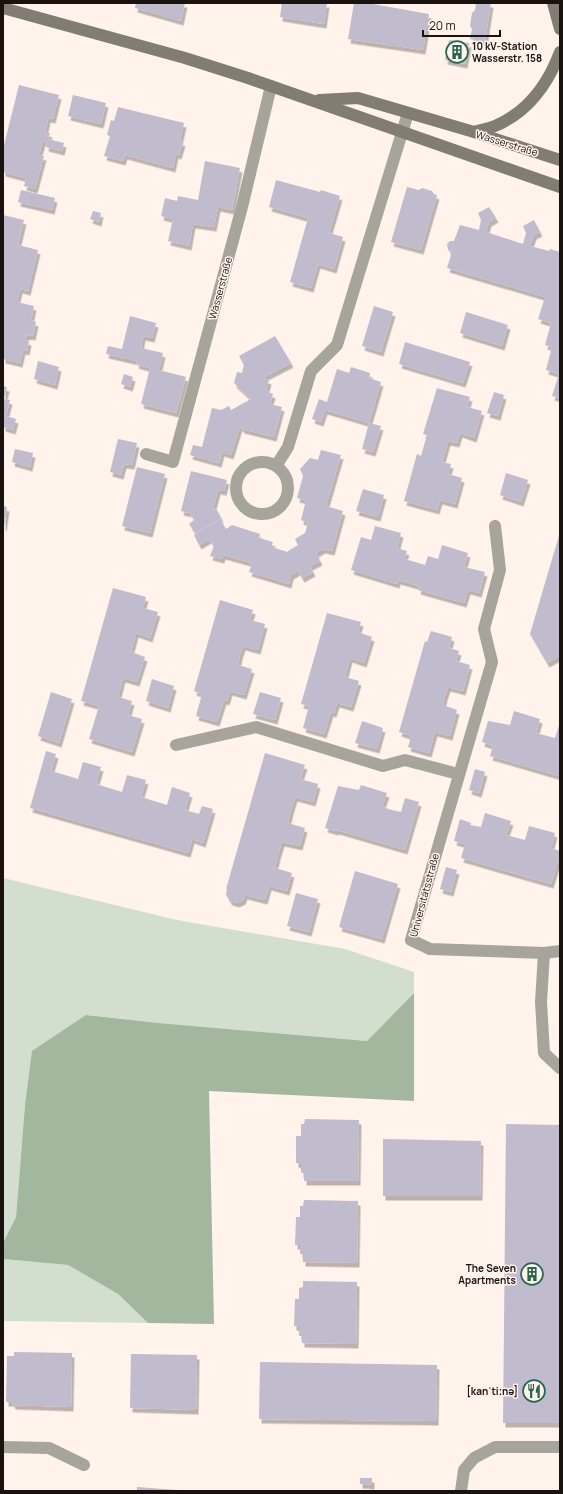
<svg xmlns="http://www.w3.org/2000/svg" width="563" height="1494" viewBox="0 0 563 1494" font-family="Manrope,sans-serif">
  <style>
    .green { fill: #d2dfcf }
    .forest { fill: #a3b79e }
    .building { fill: #c1bbce; filter: url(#shadow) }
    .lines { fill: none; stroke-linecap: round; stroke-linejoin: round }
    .lane { stroke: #a7a49c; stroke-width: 12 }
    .street { stroke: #a7a49c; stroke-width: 12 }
    .secondary { stroke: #827d72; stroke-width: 12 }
    .labels { text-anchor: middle; stroke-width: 3; stroke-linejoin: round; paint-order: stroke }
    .poi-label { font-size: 10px; font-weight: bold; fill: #19120e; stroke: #fff3ec; text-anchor: end }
    .street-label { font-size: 10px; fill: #19120e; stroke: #fff3ec }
  </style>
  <defs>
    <filter id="shadow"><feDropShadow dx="2.5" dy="4.5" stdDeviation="0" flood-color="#0004"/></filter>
  </defs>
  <rect width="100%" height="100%" fill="#fff3ec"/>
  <!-- green -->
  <g class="green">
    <path d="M 3,878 L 177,920 L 345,949 L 414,972 L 414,993 L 367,1041 L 159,1023 L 87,1015 L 25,1105 L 16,1217 L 3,1243 Z"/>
    <path d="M 3,1259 L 68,1265 L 118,1294 L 148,1323 L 3,1321 Z"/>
  </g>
  <!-- forest -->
  <path class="forest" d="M 414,993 L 414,1101 L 209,1091 L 214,1324 L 148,1323 L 118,1294 L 68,1265 L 3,1259 L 3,1243 L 16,1217 L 25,1105 L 32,1051 L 86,1015 L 159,1023 L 367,1041 Z"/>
  <!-- building -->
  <g class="building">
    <path d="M 136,3 L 185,3 L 181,21 L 135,8 Z"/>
    <path d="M 282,3 L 327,3 L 324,24 L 280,17 Z"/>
    <path d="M 354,3 L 367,3 L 429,14 L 423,50 L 348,39 Z"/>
    <path d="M 476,3 L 491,3 L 485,42 L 470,39 L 472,29 L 470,26 L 472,13 L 475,10 Z"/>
    <path d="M 449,40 L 469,43 L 465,64 L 445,60 Z"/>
    <path d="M 19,85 L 59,95 L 53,119 L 48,118 L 45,132 L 50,133 L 48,139 L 64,143 L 62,151 L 46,147 L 47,142 L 43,141 L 39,155 L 44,156 L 35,189 L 24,186 L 26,178 L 3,172 L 3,149 Z"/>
    <path d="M 73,95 L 106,103 L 101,124 L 68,116 Z"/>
    <path d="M 118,107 L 184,123 L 180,141 L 183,142 L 179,155 L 176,154 L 173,168 L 125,155 L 123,161 L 104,156 L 110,136 L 107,135 L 111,120 L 114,121 Z"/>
    <path d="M 205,161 L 240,168 L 232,210 L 218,207 L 214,227 L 193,224 L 189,246 L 168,241 L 173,219 L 161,216 L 165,198 L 177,201 L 178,196 L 198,200 Z"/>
    <path d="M 276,180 L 320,192 L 321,190 L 340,196 L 329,233 L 343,237 L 334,269 L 318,264 L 311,288 L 290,282 L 308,218 L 269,207 Z"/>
    <path d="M 407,187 L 419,190 L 422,188 L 432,191 L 434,194 L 437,195 L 421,250 L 391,242 Z"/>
    <path d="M 21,190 L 55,198 L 52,210 L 18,202 Z"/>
    <path d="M 489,207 L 496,218 L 489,222 L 486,232 L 523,244 L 526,233 L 523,226 L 534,220 L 540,232 L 534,235 L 530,246 L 549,251 L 550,249 L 560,252 L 560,398 L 552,396 L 559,374 L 546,370 L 552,347 L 545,345 L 551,323 L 538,319 L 545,297 L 447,268 L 452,252 L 448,250 L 447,244 L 450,241 L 454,241 L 460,225 L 479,230 L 481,220 L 478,213 Z"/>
    <path d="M 93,211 L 101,213 L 99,222 L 90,219 Z"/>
    <path d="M 3,215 L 24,220 L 18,245 L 38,250 L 28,291 L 20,289 L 17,302 L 34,306 L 31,320 L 36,322 L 33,336 L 27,335 L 25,340 L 29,341 L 27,351 L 23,350 L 20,363 L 3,359 Z"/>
    <path d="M 374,306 L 393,312 L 381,352 L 362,346 Z"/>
    <path d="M 466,312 L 508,325 L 502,346 L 460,333 Z"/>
    <path d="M 130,316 L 156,323 L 152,338 L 143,336 L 141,348 L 163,353 L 159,370 L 186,377 L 176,413 L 141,404 L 150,368 L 136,364 L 137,361 L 106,354 L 108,346 L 122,349 Z"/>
    <path d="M 275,336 L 291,363 L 262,378 L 269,380 L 266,391 L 273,394 L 270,404 L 282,407 L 274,437 L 242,429 L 240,426 L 231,455 L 222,452 L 219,463 L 190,455 L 193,445 L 202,447 L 212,408 L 221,410 L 229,406 L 231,410 L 251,399 L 234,383 L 237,372 L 242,373 L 244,365 L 239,356 Z"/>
    <path d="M 405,342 L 470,362 L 463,383 L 399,364 Z"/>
    <path d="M 38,361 L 59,367 L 55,385 L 34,379 Z"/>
    <path d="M 351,367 L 370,373 L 369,378 L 381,382 L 369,423 L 381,426 L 373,452 L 362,449 L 369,423 L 325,410 L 321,422 L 312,419 L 319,399 L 327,402 L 337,369 L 349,373 Z"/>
    <path d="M 124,374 L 133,377 L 130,387 L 121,384 Z"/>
    <path d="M 3,386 L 7,387 L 4,399 L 10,400 L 6,416 L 16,419 L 13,430 L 3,427 Z"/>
    <path d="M 437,388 L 470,397 L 467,407 L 482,411 L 474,438 L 460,433 L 457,443 L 448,441 L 442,462 L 451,464 L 448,474 L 462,478 L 455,504 L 440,500 L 437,510 L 404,501 L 417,454 L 421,456 L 427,435 L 423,434 Z"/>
    <path d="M 494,392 L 504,395 L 498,416 L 487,413 Z"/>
    <path d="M 118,439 L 137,443 L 132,465 L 124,464 L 121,475 L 110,472 Z"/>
    <path d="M 15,449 L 33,453 L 30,467 L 12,462 Z"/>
    <path d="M 321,450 L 341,455 L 326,506 L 343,511 L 332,551 L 323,549 L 316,553 L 320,561 L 310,566 L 313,572 L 302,578 L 298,571 L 291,575 L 289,584 L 249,572 L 252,563 L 223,555 L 222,559 L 210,556 L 214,546 L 209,539 L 199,545 L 194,535 L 220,519 L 226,529 L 232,525 L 260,534 L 259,538 L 273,542 L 271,547 L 288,552 L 288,551 L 298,545 L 295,539 L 305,533 L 308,523 L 301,520 L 306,500 L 297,498 L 303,476 L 300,469 L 310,458 L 318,460 Z"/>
    <path d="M 137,467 L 165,474 L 150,533 L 122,526 Z"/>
    <path d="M 191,471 L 227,480 L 224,491 L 218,490 L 213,509 L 216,508 L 221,518 L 195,533 L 189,524 L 194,520 L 190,513 L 181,511 Z"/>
    <path d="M 506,473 L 528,480 L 521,502 L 500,495 Z"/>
    <path d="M 363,489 L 384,495 L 378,517 L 356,511 Z"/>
    <path d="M 3,506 L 7,507 L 4,527 L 3,526 Z"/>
    <path d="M 375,526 L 401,533 L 397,548 L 407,551 L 404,559 L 415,562 L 425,565 L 428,556 L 438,559 L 442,545 L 468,553 L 464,567 L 485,572 L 479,593 L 468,590 L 464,603 L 418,590 L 419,586 L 398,580 L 397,584 L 351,570 L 361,537 L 371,540 Z"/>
    <path d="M 560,532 L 560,656 L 547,663 L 530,634 Z"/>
    <path d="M 113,588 L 146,597 L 143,608 L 158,612 L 150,638 L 136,633 L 131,652 L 145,657 L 137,682 L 123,678 L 118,697 L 132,701 L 128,715 L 142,719 L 132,752 L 89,739 L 99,706 L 81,701 Z"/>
    <path d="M 220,600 L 253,610 L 250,620 L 265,624 L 258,650 L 243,646 L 240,655 L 238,665 L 252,669 L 244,695 L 230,691 L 227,701 L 224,700 L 217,722 L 196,716 L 202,694 L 194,691 Z"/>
    <path d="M 327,613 L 361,622 L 358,632 L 372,637 L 364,663 L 350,658 L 345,677 L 359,681 L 351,707 L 337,703 L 334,713 L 331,712 L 324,734 L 303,728 L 309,706 L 301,704 Z"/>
    <path d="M 431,631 L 452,637 L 449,648 L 459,651 L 456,661 L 470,665 L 463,691 L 448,687 L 445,696 L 443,705 L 457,710 L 450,736 L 435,732 L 429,753 L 408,747 L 411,736 L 399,732 L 425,641 L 427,642 Z"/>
    <path d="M 152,679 L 174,686 L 168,708 L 146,701 Z"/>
    <path d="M 51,692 L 72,699 L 59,743 L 38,736 Z"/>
    <path d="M 260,692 L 281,698 L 275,720 L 253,714 Z"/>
    <path d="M 514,711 L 540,719 L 536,733 L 555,738 L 560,722 L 560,772 L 559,776 L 490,756 L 493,746 L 482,742 L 488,721 L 510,725 Z"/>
    <path d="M 362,721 L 383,728 L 377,749 L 355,743 Z"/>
    <path d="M 46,751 L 56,754 L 51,771 L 65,775 L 78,779 L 83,762 L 101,767 L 96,784 L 122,792 L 127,775 L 146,780 L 141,797 L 167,805 L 172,787 L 190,793 L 185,810 L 199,814 L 202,806 L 213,809 L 203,843 L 192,839 L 188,853 L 30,808 Z"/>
    <path d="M 265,753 L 305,765 L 300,779 L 318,784 L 313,802 L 295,797 L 291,810 L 288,823 L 305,828 L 300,846 L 282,842 L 278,855 L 275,868 L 292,873 L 287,891 L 269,886 L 265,900 L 245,895 L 243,900 L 237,903 L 230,901 L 226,895 L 227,889 L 226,889 Z"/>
    <path d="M 475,769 L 485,772 L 479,793 L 469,790 Z"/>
    <path d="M 361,785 L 387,793 L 382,807 L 392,810 L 401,812 L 405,798 L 419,802 L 405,850 L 337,830 L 336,831 L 325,828 L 338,786 L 359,790 Z"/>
    <path d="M 485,813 L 511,821 L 506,835 L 525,840 L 529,826 L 555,833 L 551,848 L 560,851 L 560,855 L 551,884 L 461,858 L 465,844 L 454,841 L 460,819 L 471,823 L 470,825 L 481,827 Z"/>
    <path d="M 446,867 L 457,870 L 451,892 L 440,889 Z"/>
    <path d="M 355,871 L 398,884 L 382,939 L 339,927 Z"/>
    <path d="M 296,893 L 318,899 L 309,932 L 287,926 Z"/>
    <path d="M 305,1119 L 359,1120 L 358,1181 L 304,1181 L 304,1173 L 301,1173 L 301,1164 L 296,1163 L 296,1136 L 301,1136 L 301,1124 L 304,1124 Z"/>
    <path d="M 506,1124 L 560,1125 L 560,1423 L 503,1423 Z"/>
    <path d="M 383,1139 L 481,1141 L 480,1196 L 383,1196 Z"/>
    <path d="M 304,1200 L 358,1201 L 357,1263 L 303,1262 L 303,1254 L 300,1254 L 300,1245 L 295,1245 L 296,1217 L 300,1217 L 300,1206 L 303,1206 Z"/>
    <path d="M 303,1281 L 357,1282 L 356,1344 L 302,1343 L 302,1336 L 299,1336 L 299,1327 L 294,1326 L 295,1299 L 299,1299 L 299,1288 L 303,1287 Z"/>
    <path d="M 14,1352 L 72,1353 L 71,1407 L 13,1405 L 12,1402 L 6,1402 L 7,1356 L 14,1356 Z"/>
    <path d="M 131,1354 L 197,1355 L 196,1410 L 130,1408 Z"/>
    <path d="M 260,1362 L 437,1365 L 436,1421 L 259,1419 Z"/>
    <path d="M 360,1478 L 372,1478 L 372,1485 L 360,1484 Z"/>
    <path d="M 137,1487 L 178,1490 L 178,1491 L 137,1491 Z"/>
  </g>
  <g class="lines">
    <!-- lane -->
    <g class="lane">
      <circle cx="262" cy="488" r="26"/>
      <path d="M 276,466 L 288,447 L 311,371 L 337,345 L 408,113"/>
      <path d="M 544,953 L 541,1002 L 544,1053 L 560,1068"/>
    </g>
    <!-- street -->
    <g class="street">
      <path d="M 146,454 L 173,462 L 242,207 L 271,86"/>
      <path d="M 495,526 L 500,570 L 484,629 L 492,662 L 411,940 L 430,949 L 544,953 L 560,951"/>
      <path d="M 176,745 L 256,727 L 383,766 L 405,760 L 458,774"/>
      <path d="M 3,1447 L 49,1448 L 84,1465"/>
      <path d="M 461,1491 L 464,1470 L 474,1458 L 495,1447 L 560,1447"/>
    </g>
    <!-- secondary -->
    <g class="secondary">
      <path d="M 553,3 L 560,29"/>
      <path d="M 3,8 L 185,58 L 248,78 L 560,187"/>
      <path d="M 319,100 L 358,98 L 474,132 L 560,160"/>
      <path d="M 474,132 C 480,130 488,129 495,126 C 528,112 548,84 560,52"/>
    </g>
  </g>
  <!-- icons -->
  <defs>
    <g id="building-ring" transform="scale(1.15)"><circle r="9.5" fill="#fff3ec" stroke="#296652" stroke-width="1.5"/><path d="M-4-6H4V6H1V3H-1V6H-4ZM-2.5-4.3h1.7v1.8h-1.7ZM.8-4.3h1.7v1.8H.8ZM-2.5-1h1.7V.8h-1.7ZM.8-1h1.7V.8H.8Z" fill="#296652"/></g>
    <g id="restaurant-ring" transform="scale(1.15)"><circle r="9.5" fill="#fff3ec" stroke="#296652" stroke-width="1.5"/><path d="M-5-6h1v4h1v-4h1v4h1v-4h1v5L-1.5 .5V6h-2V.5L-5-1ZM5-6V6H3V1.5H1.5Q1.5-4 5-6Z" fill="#296652"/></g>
  </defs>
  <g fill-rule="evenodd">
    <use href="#building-ring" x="457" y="52"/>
    <use href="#building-ring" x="532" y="1274"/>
    <use href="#restaurant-ring" x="534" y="1391"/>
  </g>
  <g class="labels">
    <!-- poi labels -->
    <g class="poi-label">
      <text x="472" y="50" text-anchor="start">10 kV-Station<tspan x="472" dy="12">Wasserstr. 158</tspan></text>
      <text x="516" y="1272">The Seven<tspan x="516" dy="12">Apartments</tspan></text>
      <text x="518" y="1395">[kanˈtiːnə]</text>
    </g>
    <!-- street labels -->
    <g class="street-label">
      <text transform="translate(507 143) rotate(17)" y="4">Wasserstraße</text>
      <text transform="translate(220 288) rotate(-75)" y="4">Wasserstraße</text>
      <text transform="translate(424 895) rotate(-75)" y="4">Universitätsstraße</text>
    </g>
  </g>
  <!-- border -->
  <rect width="563" height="1494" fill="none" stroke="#19120e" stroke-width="8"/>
  <!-- scale -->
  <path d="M423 30v6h77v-6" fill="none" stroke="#19120e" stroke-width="2"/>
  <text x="429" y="30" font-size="12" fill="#19120e" stroke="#fff3ec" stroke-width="3" paint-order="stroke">20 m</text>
</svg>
